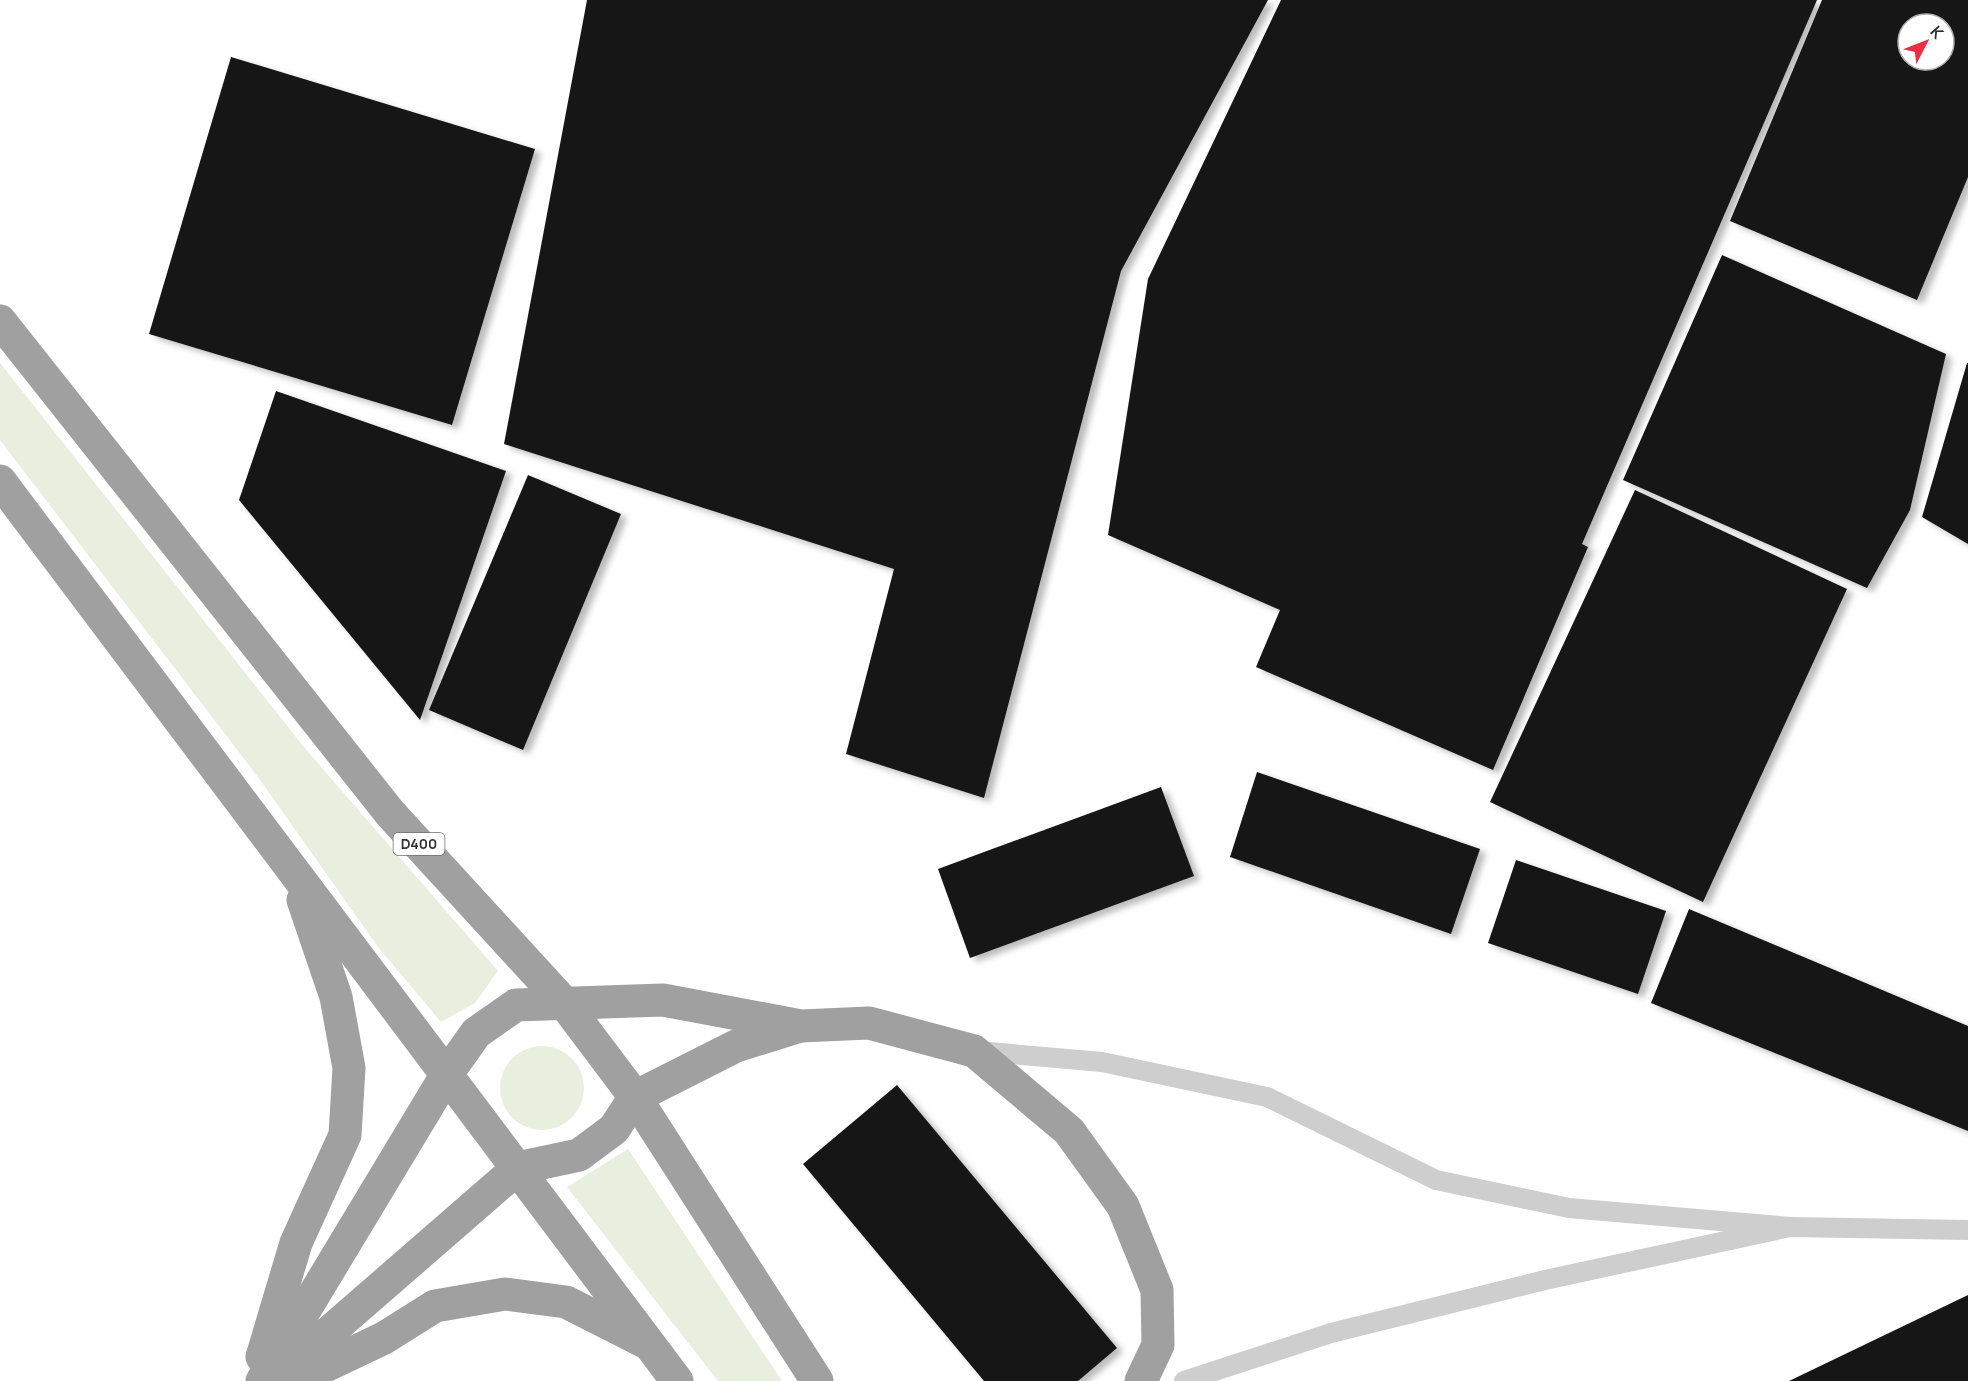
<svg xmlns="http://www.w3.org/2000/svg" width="1968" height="1381" viewBox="0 0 1968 1381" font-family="Manrope,sans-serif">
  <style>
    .green { fill: #e8efdf }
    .building { fill: #181818; fill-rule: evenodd; filter: url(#shadow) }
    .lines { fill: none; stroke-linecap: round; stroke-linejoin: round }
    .service { stroke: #cecece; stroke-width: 20 }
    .trunk { stroke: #a0a0a0; stroke-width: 33 }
    .labels { text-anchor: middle; stroke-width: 6; stroke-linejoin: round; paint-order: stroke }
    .shield { fill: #fff; stroke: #6f6f6f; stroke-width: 1.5 }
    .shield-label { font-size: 14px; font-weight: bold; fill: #313131 }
  </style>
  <defs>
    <filter id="shadow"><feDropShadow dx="6" dy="4" stdDeviation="3" flood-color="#0004"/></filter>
  </defs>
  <rect width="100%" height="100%" fill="#fff"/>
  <!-- green -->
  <g class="green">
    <path d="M 0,363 L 303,746 L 498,971 L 475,1003 L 441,1022 L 378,947 L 258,777 L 0,440 Z"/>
    <circle cx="542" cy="1088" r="42"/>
    <path d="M 628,1149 L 782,1381 L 718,1381 L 567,1187 Z"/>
  </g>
  <!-- building -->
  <g class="building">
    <path d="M 587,0 L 1268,0 L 1121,271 L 984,798 L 846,754 L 894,569 L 504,444 Z"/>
    <path d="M 1281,0 L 1817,0 L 1582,544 L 1588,547 L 1493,770 L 1256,667 L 1280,610 L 1108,535 L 1148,279 Z"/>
    <path d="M 1822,0 L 1968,0 L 1968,177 L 1917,300 L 1730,221 ZM 1908,24 L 1944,24 L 1944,60 L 1908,60 Z"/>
    <path d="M 231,57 L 535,149 L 452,425 L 149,334 Z"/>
    <path d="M 1722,255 L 1946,354 L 1910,510 L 1867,588 L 1623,480 Z"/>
    <path d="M 1967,363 L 1968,363 L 1968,544 L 1922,517 Z"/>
    <path d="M 276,391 L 506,471 L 420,720 L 239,500 Z"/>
    <path d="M 528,475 L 621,514 L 523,750 L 429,710 Z"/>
    <path d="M 1635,490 L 1847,589 L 1703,902 L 1490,802 Z"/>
    <path d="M 1257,772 L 1480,849 L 1451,934 L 1230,857 Z"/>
    <path d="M 1161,787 L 1194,876 L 970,958 L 938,869 Z"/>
    <path d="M 1516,860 L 1666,911 L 1638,994 L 1488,943 Z"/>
    <path d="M 1689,909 L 1968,1026 L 1968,1131 L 1651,1003 Z"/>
    <path d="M 897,1085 L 1117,1348 L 1078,1381 L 984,1381 L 803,1164 Z"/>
    <path d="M 1968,1295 L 1968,1381 L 1789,1381 Z"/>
  </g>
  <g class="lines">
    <!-- service -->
    <g class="service">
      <path d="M 977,1051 L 1102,1062 L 1267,1097 L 1436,1180 L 1569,1208 L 1790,1227"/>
      <path d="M 1184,1381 L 1331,1333 L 1545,1280 L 1790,1227 L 1968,1230"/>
    </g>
    <!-- trunk -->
    <g class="trunk">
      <path d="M 0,321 L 390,813 L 565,1004 L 635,1097 L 817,1381"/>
      <path d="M 0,481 L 677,1381"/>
      <path d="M 262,1357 L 296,1243 L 345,1135 L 349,1068 L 336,997 L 303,900"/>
      <path d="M 262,1381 L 447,1074 L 476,1033 L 516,1005 L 663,1000 L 801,1026 L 869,1023 L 974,1051 L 1069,1131 L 1123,1206 L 1157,1290 L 1158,1345 L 1141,1381"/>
      <path d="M 273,1381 L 518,1168 L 579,1155 L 614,1129 L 635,1097 L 736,1046 L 797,1027"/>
      <path d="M 294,1381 L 384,1338 L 435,1306 L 505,1294 L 566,1302 L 643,1341"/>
    </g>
  </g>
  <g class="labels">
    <!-- shield labels -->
    <rect class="shield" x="393.5" y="833" width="51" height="22" rx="4.5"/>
    <g class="shield-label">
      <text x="419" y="849">D400</text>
    </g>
  </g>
  <!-- north arrow -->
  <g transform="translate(1926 42) rotate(48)"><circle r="28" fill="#ffffff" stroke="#adadad" stroke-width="1.5"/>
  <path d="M0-4.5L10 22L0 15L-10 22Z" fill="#ef2d40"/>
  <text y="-9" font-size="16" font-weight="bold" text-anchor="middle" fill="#313131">K</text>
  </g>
</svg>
